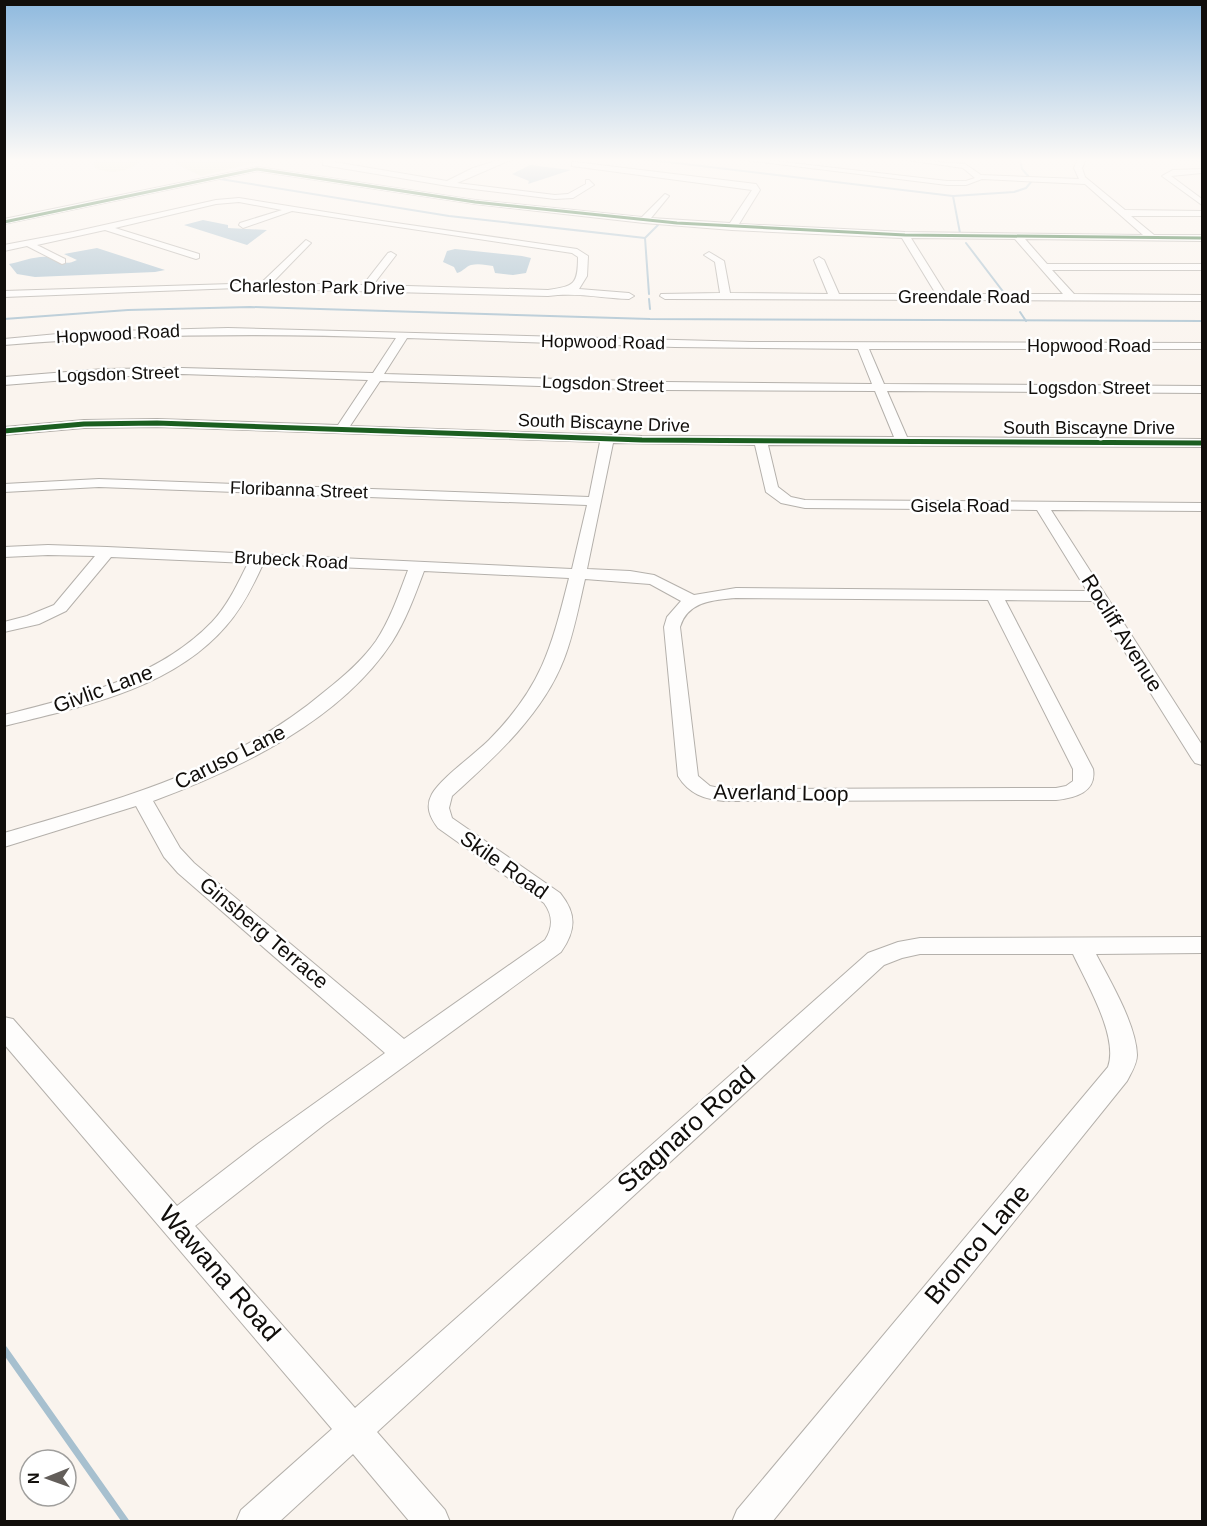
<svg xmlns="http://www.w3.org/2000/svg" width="1207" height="1526" viewBox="0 0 1207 1526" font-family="Helvetica,sans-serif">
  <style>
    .green { fill: #ebe9d1 }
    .water { fill: #a7c0cf }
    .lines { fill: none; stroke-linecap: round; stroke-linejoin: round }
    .stream-far1 { stroke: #a7c0cf; stroke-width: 2 }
    .stream { stroke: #a7c0cf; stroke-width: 7 }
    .minor-casing { stroke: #b4b0ab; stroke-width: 2 }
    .minor { fill: #fefdfc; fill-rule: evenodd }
    .cycleway-far1-casing { stroke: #fff; stroke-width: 4.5 }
    .cycleway-casing { stroke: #fff; stroke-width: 8 }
    .cycleway-far1 { stroke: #1b5e20; stroke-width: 3 }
    .cycleway { stroke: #1b5e20; stroke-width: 5 }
    .labels { text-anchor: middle; stroke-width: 5; stroke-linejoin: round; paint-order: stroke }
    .far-street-label { font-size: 18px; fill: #110e0b; stroke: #fff }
    .street-label { font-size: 21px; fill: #110e0b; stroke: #fff }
    .near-street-label { font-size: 26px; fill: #110e0b; stroke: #fff }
  </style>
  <rect width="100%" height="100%" fill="#faf4ee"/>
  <!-- green -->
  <g class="green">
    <path d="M 92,159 L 142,159 C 132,172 109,175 95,168 Z"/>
    <path d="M 173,159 L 270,159 L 201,176 L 178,165 Z"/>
  </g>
  <!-- water -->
  <g class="water">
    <path d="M 530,165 L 571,170 L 528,184 L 529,181 L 512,174 Z"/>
    <path d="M 203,220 L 228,225 L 228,228 L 267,230 L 247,245 L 184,225 Z"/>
    <path d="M 97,248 L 165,270 L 155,272 L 35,277 L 17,274 L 9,264 C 20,262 37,255 49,257 C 60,259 63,267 77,260 L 64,254 Z"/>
    <path d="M 455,249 L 522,256 L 531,258 L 526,273 L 513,275 L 495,273 L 493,266 C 487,265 478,263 471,265 C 465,267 464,271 457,273 L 454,267 L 443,262 L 447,251 Z"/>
  </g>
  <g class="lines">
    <!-- stream-far1 -->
    <g class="stream-far1">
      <path d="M 643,159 L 953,196 L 1014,192 L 1026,188 L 1031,182"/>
      <path d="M 1020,159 L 1022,169 L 1029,177"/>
      <path d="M 1171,159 L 1202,161"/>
      <path d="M 220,179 L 449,216 L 645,238 L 649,294"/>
      <path d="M 953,196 L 960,233"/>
      <path d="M 645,238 L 658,225"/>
      <path d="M 966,243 L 1011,302"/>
      <path d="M 649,299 L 650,309"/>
      <path d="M 1020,312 L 1026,321"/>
      <path d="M 4,319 L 128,310 L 250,307 L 650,319 L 1202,321"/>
    </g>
    <!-- stream -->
    <path class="stream" d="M 4,1349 L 126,1522"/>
    <!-- minor casing -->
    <g class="minor-casing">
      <g id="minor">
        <path d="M 329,159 L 338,159 L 334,162 L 447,181 L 473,168 L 503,159 L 513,159 L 457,183 L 555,195 L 568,194 L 586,184 L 586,180 L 589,180 L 594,185 L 573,198 L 555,199 L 448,186 L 323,165 L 323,161 Z"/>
        <path d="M 737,159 L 758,159 L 947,181 L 966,181 L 975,178 L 963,168 L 900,159 L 965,164 L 981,175 L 1079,179 L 1074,168 L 1078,159 L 1086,159 L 1082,168 L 1085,177 L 1125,210 L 1202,211 L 1202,216 L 1131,216 L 1154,235 L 1202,235 L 1202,241 L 1025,239 L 1047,264 L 1202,264 L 1202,270 L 1052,270 L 1074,294 L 1202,295 L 1202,301 L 665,299 L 660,296 L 661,294 L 720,293 L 715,262 L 704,255 L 709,252 L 724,261 L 730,293 L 828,294 L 814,260 L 819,257 L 824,260 L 839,294 L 936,294 L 902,238 L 732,230 L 644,223 L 475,204 L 257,171 L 4,224 L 4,219 L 257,167 L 475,200 L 642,217 L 665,194 L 669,196 L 651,218 L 730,223 L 752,190 L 572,166 L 572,162 L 575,162 L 756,184 L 760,190 L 739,224 L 905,232 L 1143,235 L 1085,184 L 982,179 L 966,185 L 947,185 ZM 911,238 L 1015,239 L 1063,294 L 946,294 Z"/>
        <path d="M 1202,169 L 1202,173 L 1171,176 L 1202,199 L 1202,205 L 1162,176 L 1173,170 Z"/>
        <path d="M 239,198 L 382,221 L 577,249 L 588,256 L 587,276 L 579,289 L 629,293 L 634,296 L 629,299 C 602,298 575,292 548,296 L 237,288 L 4,297 L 4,291 L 261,283 L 306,240 L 311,243 L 309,245 L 272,283 L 363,285 L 388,253 L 391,252 L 396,255 L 373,285 L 548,290 C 574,286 578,285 578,257 L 572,253 L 292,211 L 243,228 L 239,225 L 240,223 L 282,210 L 239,202 L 216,204 L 115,228 L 199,254 L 199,258 L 196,259 L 105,230 L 37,245 L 65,259 L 65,263 L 62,264 L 27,246 L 4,251 L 4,245 L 73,232 L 216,200 Z"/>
        <path d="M 228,328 L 751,342 L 1202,343 L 1202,349 L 869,349 L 884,384 L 1202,386 L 1202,393 L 887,391 L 907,437 L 1202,439 L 1202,447 L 768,445 L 778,487 L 791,497 L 805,500 L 1202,503 L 1202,511 L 1051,510 L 1202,745 L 1202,765 L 1195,763 L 1192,759 L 1093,601 L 1005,600 L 1093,769 C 1097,792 1075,798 1056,800 L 724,801 C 704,799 689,794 678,776 L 664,627 L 667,617 L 681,601 L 650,584 L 585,579 C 579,605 574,633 564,659 C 543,714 495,757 452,796 L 449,808 L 452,818 L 560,893 C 577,914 576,930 561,952 L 325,1124 L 195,1226 L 355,1408 L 868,953 L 898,942 L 920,938 L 1202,937 L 1202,953 L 1096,954 C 1110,981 1136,1024 1137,1055 C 1137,1064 1131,1073 1127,1081 L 772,1522 L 732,1522 L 737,1510 L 1108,1067 C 1119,1037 1086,982 1073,954 L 920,954 L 902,958 L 884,965 L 377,1432 L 445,1510 L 450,1522 L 410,1522 L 353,1454 L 279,1522 L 236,1522 L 241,1510 L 332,1429 L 4,1044 L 4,1017 L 13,1019 L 177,1206 L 259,1143 L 385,1053 L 178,873 L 164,857 L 136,806 L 4,847 L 4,833 C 117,800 233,769 324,692 C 343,677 362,661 376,641 C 390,620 399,594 408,570 L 263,564 C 253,586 242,608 226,626 C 172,689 81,707 4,726 L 4,715 C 78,696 157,679 212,622 C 228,605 238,583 248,563 L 111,557 L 66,611 L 39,624 L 4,632 L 4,622 L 27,616 L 54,605 L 95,556 L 48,555 L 4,557 L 4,547 L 48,545 L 107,547 L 572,569 L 587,505 L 99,487 L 4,492 L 4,484 L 99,479 L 589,497 L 600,442 L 157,427 L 84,428 L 4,435 L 4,427 L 84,420 L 157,419 L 338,425 L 368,380 L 182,374 L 104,377 L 4,385 L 4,377 L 104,369 L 182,368 L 373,373 L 396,338 C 265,333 135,334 4,345 L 4,339 L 79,332 ZM 407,338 L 675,347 L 858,349 L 872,384 L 664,382 L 384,374 ZM 380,381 L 664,390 L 875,391 L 894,437 L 642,436 L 350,426 ZM 613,443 L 755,445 L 766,492 L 781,503 L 805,508 L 1037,510 L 1087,591 L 736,588 L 694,595 L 654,575 L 630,571 L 587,569 ZM 424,571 L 569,578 C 551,649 542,686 489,740 C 475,754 441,778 432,794 C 425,807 430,817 438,828 L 544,903 C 553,915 553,928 545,940 L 404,1039 L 194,863 L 180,848 L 153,801 C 239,769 340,721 392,642 C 406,620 415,595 424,571 ZM 736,598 L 988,600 L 1073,769 L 1073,781 L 1066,786 L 1056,788 L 724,789 L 710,786 L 698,776 L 680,627 C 688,601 713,600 736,598 Z"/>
      </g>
    </g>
    <!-- minor -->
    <use href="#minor" class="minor"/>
    <!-- cycleway-far1 casing -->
    <g class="cycleway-far1-casing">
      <path id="cycleway-far1" d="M 4,222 L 257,169 L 475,202 L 677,223 L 905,235 L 1202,238"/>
    </g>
    <!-- cycleway casing -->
    <g class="cycleway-casing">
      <path id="cycleway" d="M 4,431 L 84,424 L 157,423 L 642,440 L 1202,443"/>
    </g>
    <!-- cycleway-far1 -->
    <use href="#cycleway-far1" class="cycleway-far1"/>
    <!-- cycleway -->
    <use href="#cycleway" class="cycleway"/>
  </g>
  <!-- sky -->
  <linearGradient id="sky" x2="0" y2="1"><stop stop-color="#8eb9de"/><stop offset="0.43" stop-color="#fdfaf7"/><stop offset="1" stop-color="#fdfaf7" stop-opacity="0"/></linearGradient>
  <rect width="1207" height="372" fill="url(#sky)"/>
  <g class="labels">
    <!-- far-street labels -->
    <g class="far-street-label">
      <text transform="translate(317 287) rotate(1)" y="6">Charleston Park Drive</text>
      <text x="964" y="303">Greendale Road</text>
      <text transform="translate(118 334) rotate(-3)" y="6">Hopwood Road</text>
      <text transform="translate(603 342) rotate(1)" y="6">Hopwood Road</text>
      <text x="1089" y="352">Hopwood Road</text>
      <text transform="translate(118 374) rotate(-2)" y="6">Logsdon Street</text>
      <text transform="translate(603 384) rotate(2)" y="6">Logsdon Street</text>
      <text x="1089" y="394">Logsdon Street</text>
      <text transform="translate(604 423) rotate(2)" y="6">South Biscayne Drive</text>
      <text x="1089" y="434">South Biscayne Drive</text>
      <text transform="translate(299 490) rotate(2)" y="6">Floribanna Street</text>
      <text x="960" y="512">Gisela Road</text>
      <text transform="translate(291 560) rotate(3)" y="6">Brubeck Road</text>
    </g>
    <!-- street labels -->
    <g class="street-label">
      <text transform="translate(1122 633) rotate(58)" y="7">Rocliff Avenue</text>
      <text transform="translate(103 689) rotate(-20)" y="7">Givlic Lane</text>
      <text transform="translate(230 757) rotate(-26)" y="7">Caruso Lane</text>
      <text transform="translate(781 793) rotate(1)" y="7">Averland Loop</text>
      <text transform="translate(504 865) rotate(35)" y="7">Skile Road</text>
      <text transform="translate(264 933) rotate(40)" y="7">Ginsberg Terrace</text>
    </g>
    <!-- near-street labels -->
    <g class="near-street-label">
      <text transform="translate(686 1129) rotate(-42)" y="9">Stagnaro Road</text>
      <text transform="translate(977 1244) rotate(-50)" y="9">Bronco Lane</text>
      <text transform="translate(220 1273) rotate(49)" y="9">Wawana Road</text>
    </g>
  </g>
  <!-- border -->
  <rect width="1207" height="1526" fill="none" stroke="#110e0b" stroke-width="12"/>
  <!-- north arrow -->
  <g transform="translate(48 1478) rotate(269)"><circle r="28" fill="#ffffff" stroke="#a09f9d" stroke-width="1.5"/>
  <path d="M0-4.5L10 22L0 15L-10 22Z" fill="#635e5a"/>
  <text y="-9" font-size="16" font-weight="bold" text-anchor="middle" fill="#110e0b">N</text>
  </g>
</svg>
